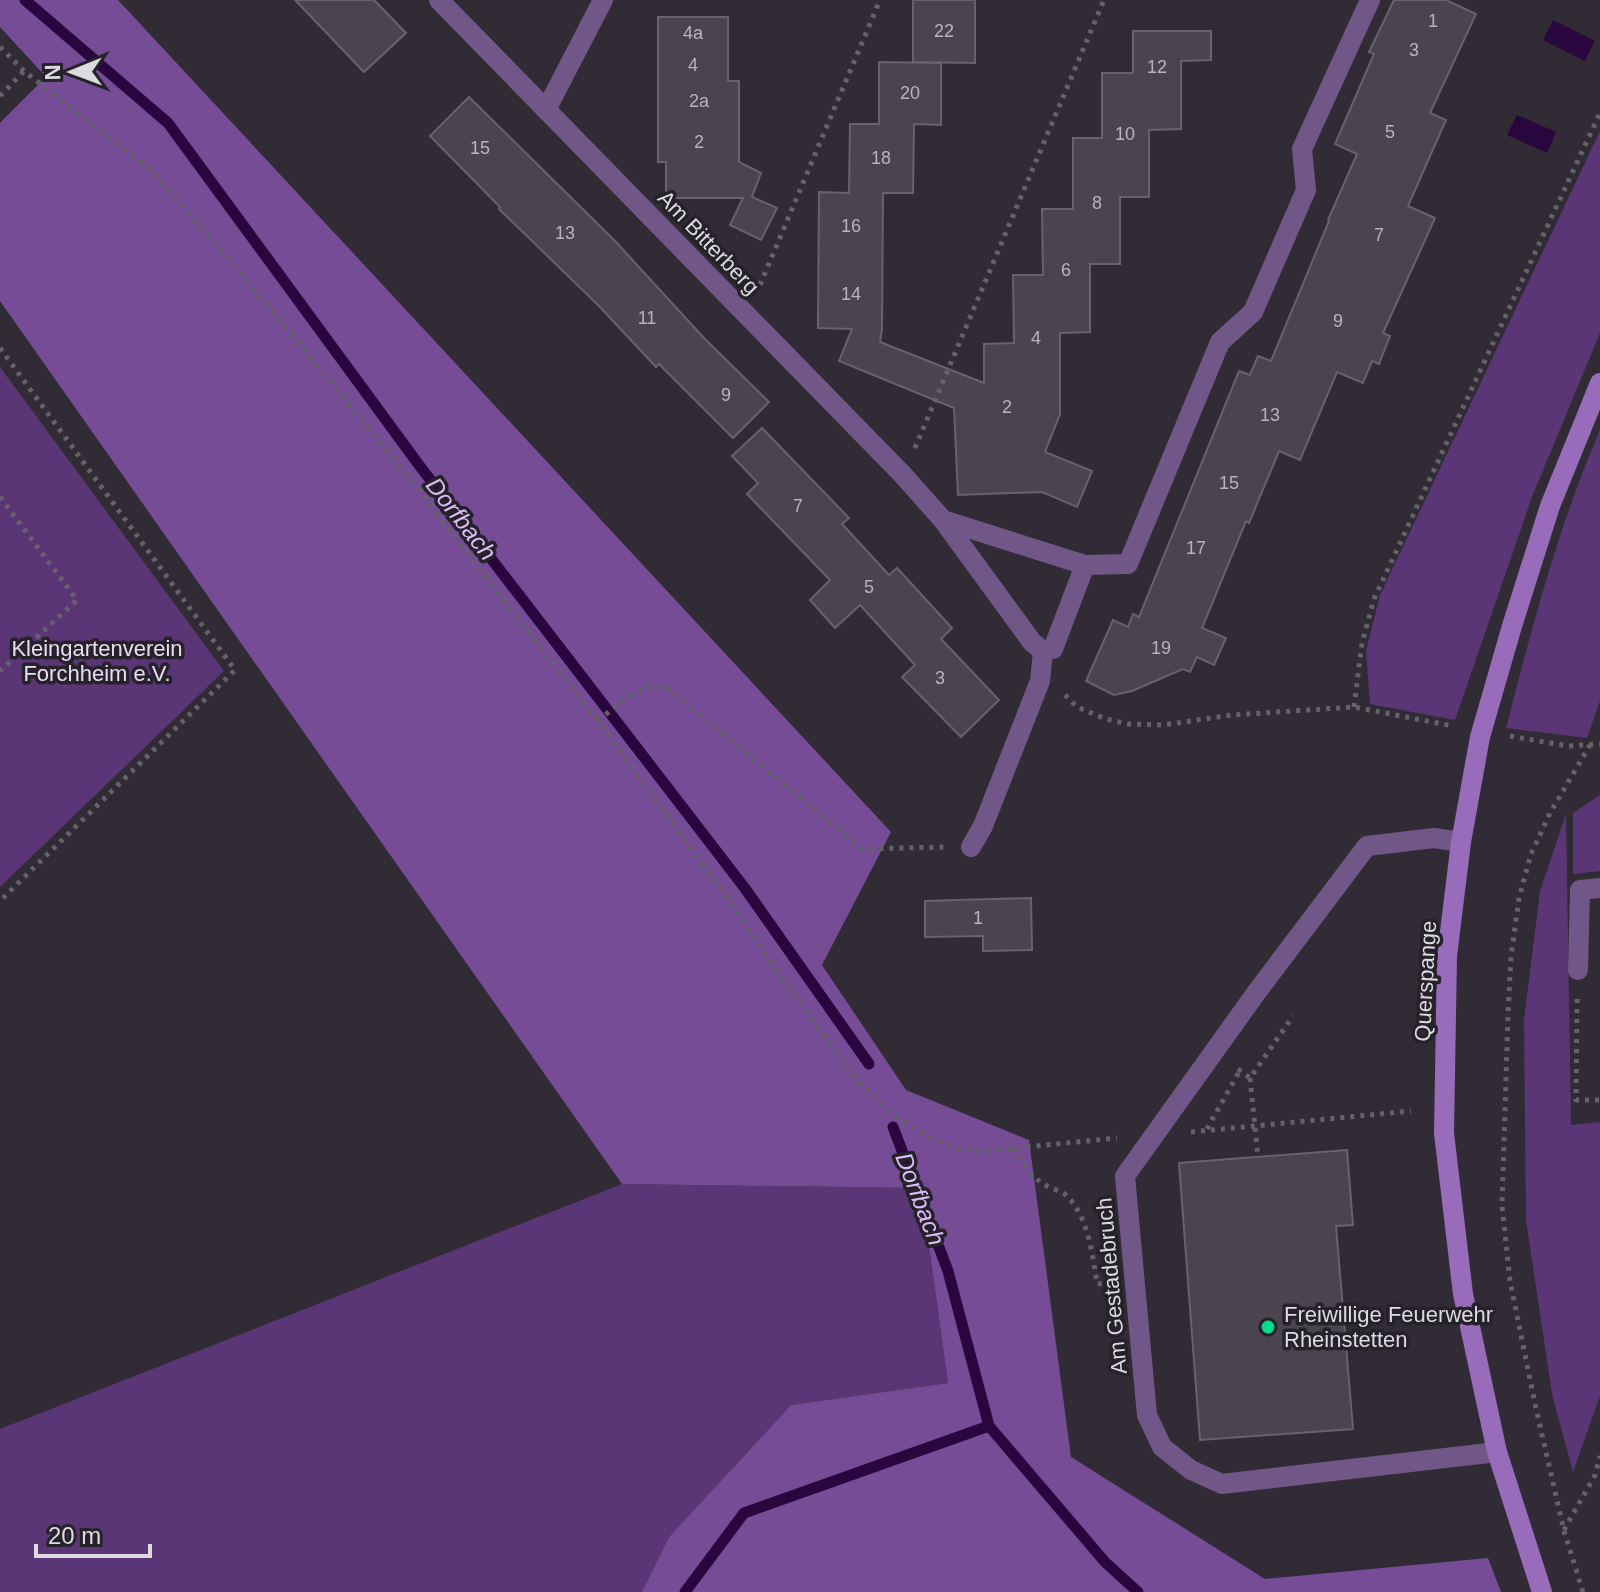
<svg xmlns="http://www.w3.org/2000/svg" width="1600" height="1592" viewBox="0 0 1600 1592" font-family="Arial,sans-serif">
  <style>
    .green { fill: #5a3676 }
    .forest { fill: #764c97 }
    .water { fill: #29073e }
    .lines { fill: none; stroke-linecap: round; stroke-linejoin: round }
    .stream { stroke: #29073e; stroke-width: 11 }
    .building { fill: #49444d; stroke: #67626b; stroke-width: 2 }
    .path { stroke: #66626a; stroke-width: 5; stroke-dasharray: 4 6; stroke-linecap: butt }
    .service { stroke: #715788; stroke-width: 20 }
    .minor { stroke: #715788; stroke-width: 20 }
    .secondary { stroke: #986cbb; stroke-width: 20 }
    .poi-dot { fill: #05d98b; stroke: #26222a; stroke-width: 3 }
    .labels { text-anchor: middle; stroke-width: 7; stroke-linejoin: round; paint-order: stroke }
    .number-label { font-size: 18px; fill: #b8b4bb }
    .street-label { font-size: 22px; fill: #dddae0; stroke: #26222a }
    .park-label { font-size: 22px; fill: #e8ddf2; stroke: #26222a }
    .poi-label { font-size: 22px; fill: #dddae0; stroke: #26222a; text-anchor: start }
    .water-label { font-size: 24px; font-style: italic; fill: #dcbbf9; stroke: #26222a }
  </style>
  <rect width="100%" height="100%" fill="#302b34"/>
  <!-- green -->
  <g class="green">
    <path d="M 1600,131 L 1600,333 L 1532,497 L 1455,720 L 1370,704 L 1366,651 L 1380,595 Z"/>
    <path d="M 0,367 L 224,671 L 0,887 Z"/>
    <path d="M 1600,430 L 1600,701 L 1587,738 L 1506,728 C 1532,627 1558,527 1600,430 Z"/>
    <path d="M 1600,795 L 1600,871 L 1573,874 L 1573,813 Z"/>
    <path d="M 1566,814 L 1571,1125 L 1600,1122 L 1600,1396 L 1573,1472 L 1552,1394 L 1526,1220 L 1524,1020 L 1540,891 Z"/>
    <path d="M 622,1184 L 921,1188 L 948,1383 L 791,1405 L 669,1537 L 642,1592 L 0,1592 L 0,1429 Z"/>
  </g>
  <!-- forest -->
  <path class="forest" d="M 0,0 L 118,0 L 891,832 L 822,965 L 906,1090 L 1029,1140 L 1071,1457 L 1265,1579 L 1488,1558 L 1501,1592 L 642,1592 L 669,1537 L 791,1405 L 948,1383 L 921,1188 L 622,1184 L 0,301 L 0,123 L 46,77 L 0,27 Z"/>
  <!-- water -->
  <g class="water">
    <path d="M 1553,20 L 1595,41 L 1585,61 L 1543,40 Z"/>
    <path d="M 1517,115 L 1556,132 L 1547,153 L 1507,135 Z"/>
  </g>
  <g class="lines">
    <!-- stream -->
    <g class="stream">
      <path d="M 25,0 L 168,123 L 419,465 L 744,887 L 869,1064"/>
      <path d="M 893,1127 L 948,1271 L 989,1426 L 1105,1562 L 1138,1592"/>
      <path d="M 685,1592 L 744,1513 L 989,1426"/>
    </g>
  </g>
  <!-- building -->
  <g class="building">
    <path d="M 295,0 L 374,0 L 406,33 L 364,72 Z"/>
    <path d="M 913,0 L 975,0 L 975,63 L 913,62 Z"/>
    <path d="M 1394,0 L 1446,0 L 1476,14 L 1430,113 L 1446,120 L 1408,206 L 1435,218 L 1383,333 L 1390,336 L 1379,364 L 1372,361 L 1363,383 L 1337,372 L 1300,460 L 1279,451 L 1249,523 L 1246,521 L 1202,628 L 1226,638 L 1214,665 L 1197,657 L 1190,672 L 1183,669 L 1132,691 L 1114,695 L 1086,681 L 1113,620 L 1128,627 L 1133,614 L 1139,617 L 1239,371 L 1250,375 L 1258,356 L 1271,361 L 1329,221 L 1328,220 L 1357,154 L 1335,144 L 1374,54 L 1369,52 Z"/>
    <path d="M 658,17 L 728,17 L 728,81 L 739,81 L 739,162 L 761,173 L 752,197 L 777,208 L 761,240 L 730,225 L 743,198 L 666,198 L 666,162 L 658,162 Z"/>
    <path d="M 1133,31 L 1211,31 L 1211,60 L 1181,61 L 1181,129 L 1149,130 L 1149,197 L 1120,197 L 1120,264 L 1090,264 L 1090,332 L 1060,333 L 1060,414 L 1045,452 L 1092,471 L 1077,507 L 1042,492 L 958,495 L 954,408 L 839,361 L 852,329 L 818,328 L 819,192 L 849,193 L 850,124 L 879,124 L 879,62 L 941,63 L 941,125 L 914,124 L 913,193 L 883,193 L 882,329 L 880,342 L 984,383 L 984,344 L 1014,343 L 1013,275 L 1043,275 L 1042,209 L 1073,209 L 1073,138 L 1102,138 L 1102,73 L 1133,73 Z"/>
    <path d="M 469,97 L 616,242 L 703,337 L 769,402 L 733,438 L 659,364 L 656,367 L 599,306 L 499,209 L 500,207 L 430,136 Z"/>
    <path d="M 762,428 L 849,518 L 842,524 L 889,575 L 897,568 L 952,628 L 941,639 L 999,700 L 961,737 L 902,677 L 915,665 L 860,605 L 835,628 L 810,600 L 830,580 L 747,494 L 758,483 L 732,456 Z"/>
    <path d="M 1031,898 L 1032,950 L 983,951 L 983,936 L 925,937 L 925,901 Z"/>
    <path d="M 1347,1150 L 1353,1225 L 1336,1226 L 1353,1429 L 1200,1440 L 1179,1163 Z"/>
  </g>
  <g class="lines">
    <!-- path -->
    <g class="path">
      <path d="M 0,47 L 24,71 L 151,170 L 234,265 L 383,445 L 598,721 L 729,900 L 777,971 L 856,1079 L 893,1115 L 931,1138 L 958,1149 L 986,1151 L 1117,1138"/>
      <path d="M 0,96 L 24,71"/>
      <path d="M 760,285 L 880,0"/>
      <path d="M 0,348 L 235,670 L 0,901"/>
      <path d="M 915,448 L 1104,0"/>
      <path d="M 0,497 L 77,600 L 0,671"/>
      <path d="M 1065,695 L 1077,707 L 1106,719 L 1128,724 L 1163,725 L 1232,715 L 1354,707 L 1453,726"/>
      <path d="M 1354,707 L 1362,643 L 1374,599 L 1600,113"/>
      <path d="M 598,721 L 624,699 L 648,687 L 667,688 L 863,849 L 945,847"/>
      <path d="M 1510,736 L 1568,746 L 1600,744"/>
      <path d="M 1577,999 L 1576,1100 L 1600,1100"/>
      <path d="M 1238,1069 L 1250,1078 L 1293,1016"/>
      <path d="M 1250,1078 L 1258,1157"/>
      <path d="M 1207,1129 L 1239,1072"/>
      <path d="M 1191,1132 L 1411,1111"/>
      <path d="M 1012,1148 C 1022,1163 1030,1176 1045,1185 C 1052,1189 1062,1191 1067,1196 C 1088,1216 1093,1257 1097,1284 L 1108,1283"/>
      <path d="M 1564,1530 L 1595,1475 L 1600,1456"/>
      <path d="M 1583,1592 L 1564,1531 L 1535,1404 L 1510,1281 L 1502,1206 L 1508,1015 L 1511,957 L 1519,898 L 1531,854 L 1550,813 L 1590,745"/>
    </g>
    <!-- service -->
    <g class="service">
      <path d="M 1461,842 L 1434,838 L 1367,846 L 1256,993 L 1125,1176 L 1147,1415 L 1162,1447 L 1191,1470 L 1222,1484 L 1497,1452"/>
      <path d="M 971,847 L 983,826 L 1040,681 L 1043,651"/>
    </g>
    <!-- minor -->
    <g class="minor">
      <path d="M 439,0 L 903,475 L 943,520 L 1032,642 L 1043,651 L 1053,649 L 1085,565"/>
      <path d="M 546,110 L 603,0"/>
      <path d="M 943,520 L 1085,565 L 1128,564 L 1220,342 L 1253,312 L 1306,190 L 1302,149 L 1370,0"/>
      <path d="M 1578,970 L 1580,890 L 1600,888"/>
    </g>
    <!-- secondary -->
    <path class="secondary" d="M 1542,1592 L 1497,1452 L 1463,1294 L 1444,1133 L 1447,956 L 1461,842 L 1480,737 L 1512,626 L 1550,506 L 1600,383"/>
  </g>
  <!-- markers -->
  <circle class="poi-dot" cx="1268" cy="1327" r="8"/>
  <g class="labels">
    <!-- number labels -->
    <g class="number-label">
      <text x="1433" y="27">1</text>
      <text x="944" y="37">22</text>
      <text x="693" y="39">4a</text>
      <text x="1414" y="56">3</text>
      <text x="693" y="71">4</text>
      <text x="1157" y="73">12</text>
      <text x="910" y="99">20</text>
      <text x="699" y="107">2a</text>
      <text x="1390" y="138">5</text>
      <text x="1125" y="140">10</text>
      <text x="699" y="148">2</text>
      <text x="480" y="154">15</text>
      <text x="881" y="164">18</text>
      <text x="1097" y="209">8</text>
      <text x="851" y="232">16</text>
      <text x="565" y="239">13</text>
      <text x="1379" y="241">7</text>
      <text x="1066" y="276">6</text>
      <text x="851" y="300">14</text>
      <text x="647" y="324">11</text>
      <text x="1338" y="327">9</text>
      <text x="1036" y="344">4</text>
      <text x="726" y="401">9</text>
      <text x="1007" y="413">2</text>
      <text x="1270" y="421">13</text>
      <text x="1229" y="489">15</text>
      <text x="798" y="512">7</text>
      <text x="1196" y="554">17</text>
      <text x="869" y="593">5</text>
      <text x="1161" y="654">19</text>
      <text x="940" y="684">3</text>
      <text x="978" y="924">1</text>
    </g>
    <!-- street labels -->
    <g class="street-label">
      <text transform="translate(709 242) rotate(46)" y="8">Am Bitterberg</text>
      <text transform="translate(1425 981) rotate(-87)" y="8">Querspange</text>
      <text transform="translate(1111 1286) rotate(-95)" y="8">Am Gestadebruch</text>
    </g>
    <!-- park labels -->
    <g class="park-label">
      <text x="97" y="656">Kleingartenverein<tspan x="97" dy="25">Forchheim e.V.</tspan></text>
    </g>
    <!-- poi labels -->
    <g class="poi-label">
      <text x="1284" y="1322">Freiwillige Feuerwehr<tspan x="1284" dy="25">Rheinstetten</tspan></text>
    </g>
    <!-- water labels -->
    <g class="water-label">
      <text transform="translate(461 519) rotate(52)" y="8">Dorfbach</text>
      <text transform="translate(920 1199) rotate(69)" y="8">Dorfbach</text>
    </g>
  </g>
  <!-- north arrow -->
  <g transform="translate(72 72) rotate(269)" stroke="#26222a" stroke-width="6" paint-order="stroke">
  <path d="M0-6L14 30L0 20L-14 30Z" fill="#dddae0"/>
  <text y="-12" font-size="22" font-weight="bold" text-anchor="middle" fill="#dddae0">N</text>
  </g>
  <!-- scale -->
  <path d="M36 1544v12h114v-12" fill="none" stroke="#dddae0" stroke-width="4"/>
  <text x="48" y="1544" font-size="24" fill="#dddae0" stroke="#26222a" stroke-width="6" paint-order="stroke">20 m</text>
</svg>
